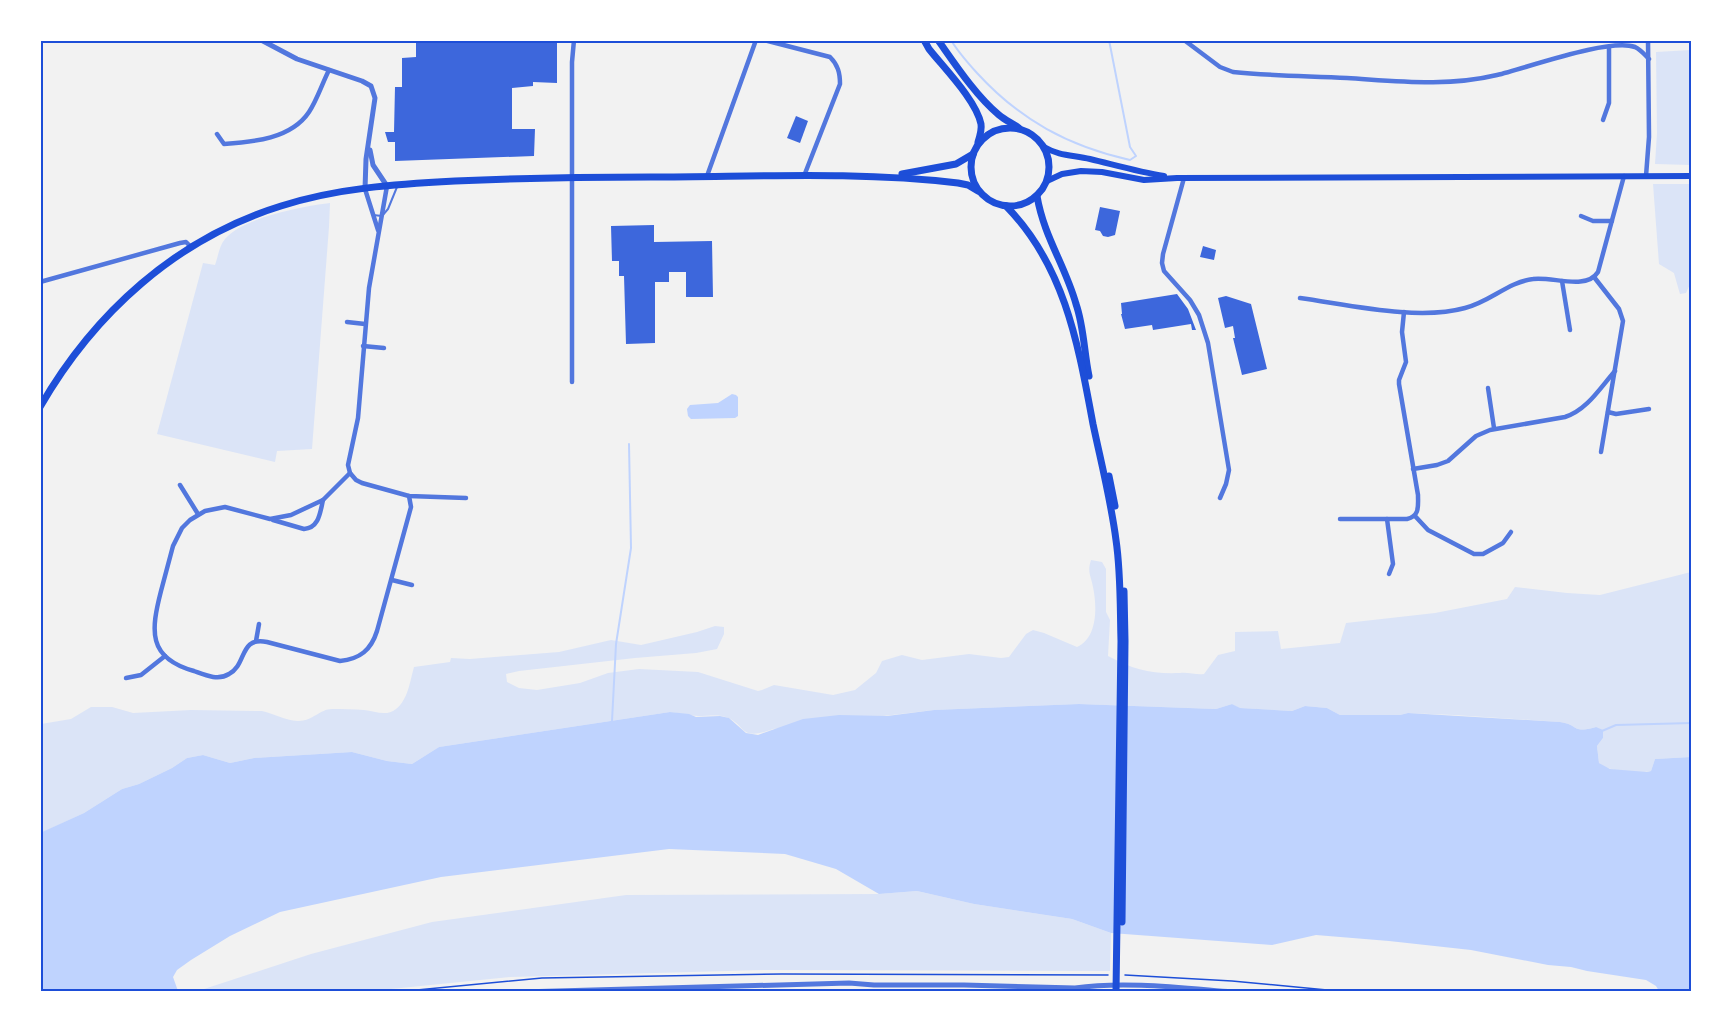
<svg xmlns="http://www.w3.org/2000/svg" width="1732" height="1032" viewBox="0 0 1732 1032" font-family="'Times New Roman',serif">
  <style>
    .green { fill: #dbe4f7 }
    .water { fill: #bfd3fe }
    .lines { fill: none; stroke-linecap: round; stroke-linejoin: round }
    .stream { stroke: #bfd3fe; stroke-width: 2 }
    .building { fill: #3d67dc }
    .path { stroke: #1d4ed8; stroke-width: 1.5 }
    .service { stroke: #5277de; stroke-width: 2 }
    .minor { stroke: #5277de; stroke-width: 4.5 }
    .tertiary { stroke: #5277de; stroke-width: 5 }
    .secondary { stroke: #1d4ed8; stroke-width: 6 }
    .primary { stroke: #1d4ed8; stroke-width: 7 }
    .neatline { fill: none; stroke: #1d4ed8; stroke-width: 2 }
  </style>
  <rect width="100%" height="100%" fill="#f2f2f2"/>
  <!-- green -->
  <g class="green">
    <path d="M 1691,50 L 1691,165 L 1655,164 L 1657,133 L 1656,52 Z"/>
    <path d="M 1653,184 L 1691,184 L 1691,282 L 1686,293 L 1680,294 L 1674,273 L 1659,264 Z"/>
    <path d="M 330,203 L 329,227 L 312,449 L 277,451 L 275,462 L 157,434 L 203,263 L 215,265 C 218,257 219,246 225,239 C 242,218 303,206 330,203 Z"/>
    <path d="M 1091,560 L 1102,562 L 1106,569 L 1106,612 L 1110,620 L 1108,656 C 1134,670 1151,674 1180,673 C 1188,672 1196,675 1204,674 L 1218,655 L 1235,651 L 1235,632 L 1278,631 L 1281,649 L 1340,643 L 1346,623 L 1435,613 L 1507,599 L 1515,587 L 1567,593 L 1600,595 L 1691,572 L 1691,757 L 1655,759 L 1651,771 C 1636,774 1612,773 1599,763 L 1597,746 L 1603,738 L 1596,727 C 1571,734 1580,725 1560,722 L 1454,715 L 1408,713 L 1400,715 L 1340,715 L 1327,708 L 1305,706 L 1292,711 L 1239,708 L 1232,704 L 1216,709 L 1079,704 L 934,710 L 773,729 C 736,743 748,722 722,716 C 714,715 707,716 698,716 C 692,716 678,713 670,712 L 439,747 L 412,764 L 387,761 L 352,752 L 254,758 L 230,763 L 203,755 L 187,758 L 172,768 L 139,784 L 122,789 L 84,813 L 41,833 L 41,724 L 71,719 L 91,707 L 112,707 L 133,713 L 191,710 L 262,711 C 275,714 284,720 298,721 C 313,721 320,709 332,709 C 342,709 354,709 364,710 C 375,711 386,717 396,709 C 408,700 410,681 414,667 L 450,662 L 451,658 L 470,659 L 559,652 L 611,640 L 641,645 L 697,632 L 715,626 L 724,627 L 724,634 L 717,649 L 696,653 L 635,658 L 519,671 L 506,674 L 507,682 L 519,688 L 537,690 L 580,683 L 608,673 L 639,669 L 698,672 L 758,691 L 762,690 L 774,685 L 833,695 L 855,690 L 876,673 L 882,661 L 902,655 L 922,660 L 969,654 L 1001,658 L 1009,657 L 1026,634 L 1033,630 L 1044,633 L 1077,647 C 1098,638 1097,606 1093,587 C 1091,576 1087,572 1091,560 Z"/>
    <path d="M 917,891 L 974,904 L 1072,919 L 1111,933 L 1110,971 L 765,970 L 510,977 L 361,992 L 195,992 L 311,954 L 432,922 L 626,895 L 879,894 Z"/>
  </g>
  <!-- water -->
  <g class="water">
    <path d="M 732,394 L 736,395 L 738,397 L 738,416 L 735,418 L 691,419 L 688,416 L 687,409 L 690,405 L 718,403 Z"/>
    <path d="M 1079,704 L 1216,709 L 1232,704 L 1240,708 L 1292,711 L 1305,706 L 1327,708 L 1340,715 L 1400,715 L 1408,713 L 1560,722 C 1580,725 1571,734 1596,727 L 1603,730 L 1603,738 L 1597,746 L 1599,763 L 1610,769 L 1647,772 L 1651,771 L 1655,759 L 1691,757 L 1691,991 L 1659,991 L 1656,986 L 1646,980 L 1587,971 L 1571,967 L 1548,965 L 1471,950 L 1389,941 L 1316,935 L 1272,945 L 1111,933 L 1072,919 L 974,904 L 917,891 L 879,894 L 836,869 L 785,854 L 669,849 L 441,877 L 280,912 L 230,936 L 191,960 L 177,970 L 173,977 L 178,991 L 41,991 L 40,833 L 84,813 L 122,789 L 139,784 L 172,768 L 187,758 L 203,755 L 230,763 L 254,758 L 352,752 L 387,761 L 412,764 L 439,747 L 670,712 L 689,714 L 696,717 L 720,716 L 729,718 L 746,733 L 758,735 L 803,719 L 839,715 L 887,716 L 934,710 Z"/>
  </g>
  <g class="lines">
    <!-- stream -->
    <g class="stream">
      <path d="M 951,40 C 958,52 967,62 977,73 C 1020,120 1068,146 1130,160 L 1136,156 L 1130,147 L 1109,40"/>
      <path d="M 612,721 L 616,644 L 631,548 L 629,444"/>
      <path d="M 1602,731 L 1616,725 L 1692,723"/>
    </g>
  </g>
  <!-- building -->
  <g class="building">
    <path d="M 416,40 L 557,40 L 557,83 L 533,82 L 533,86 L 512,88 L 512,129 L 535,129 L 534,156 L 395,161 L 395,142 L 388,142 L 385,132 L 394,132 L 395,87 L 402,87 L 402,58 L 416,57 Z"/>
    <path d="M 796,116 L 808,121 L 800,143 L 787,138 Z"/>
    <path d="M 1100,207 L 1120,211 L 1115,235 L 1108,237 L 1103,236 L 1100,231 L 1095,230 Z"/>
    <path d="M 654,225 L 654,242 L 712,241 L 713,297 L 686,297 L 686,272 L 669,272 L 669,282 L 655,282 L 655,343 L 626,344 L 624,276 L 619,276 L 619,261 L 612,261 L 611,226 Z"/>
    <path d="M 1203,246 L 1216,250 L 1214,260 L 1200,257 Z"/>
    <path d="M 1177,294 L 1188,309 L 1196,330 L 1192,330 L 1191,324 L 1153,330 L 1152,325 L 1125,329 L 1121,314 L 1122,314 L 1121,303 Z"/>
    <path d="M 1226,296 L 1251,304 L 1267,369 L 1242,375 L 1233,338 L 1235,338 L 1233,326 L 1225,328 L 1218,298 Z"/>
  </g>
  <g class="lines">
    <!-- path -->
    <g class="path">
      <path d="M 1125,975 L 1232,981 L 1348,992"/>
      <path d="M 396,992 L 542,978 L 782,974 L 1108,975"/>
    </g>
    <!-- service -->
    <path class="service" d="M 373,215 L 382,216 L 388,209 L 397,187"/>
    <!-- minor -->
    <g class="minor">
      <path d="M 764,40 L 830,57 C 838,65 840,73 840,84 L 804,176"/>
      <path d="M 1184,40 L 1220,67 L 1233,72 C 1271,76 1309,76 1347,78 C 1397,81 1448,87 1497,75 C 1527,68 1608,38 1635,47 C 1641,50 1644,54 1649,59"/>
      <path d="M 1603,120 L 1609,103 L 1609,47"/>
      <path d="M 217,134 L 224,144 C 253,142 291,139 309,112 C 317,100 322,84 329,70"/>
      <path d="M 707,176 L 756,40"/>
      <path d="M 1646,176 L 1649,137 L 1648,40"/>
      <path d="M 1184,178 L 1163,254 L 1162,263 L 1164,271 L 1190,300 L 1199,315 L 1208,343 L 1229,470 L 1226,484 L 1220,498"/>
      <path d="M 387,186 L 369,288 L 358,418 L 348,465 L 350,473 L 356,480 L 362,483 L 409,496 L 466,498"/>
      <path d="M 365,189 L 378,230"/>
      <path d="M 1581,216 L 1593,221 L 1612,221"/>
      <path d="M 1594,277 L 1619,309 L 1623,321 L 1601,452"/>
      <path d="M 1562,281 L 1570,330"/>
      <path d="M 40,282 L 180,243 L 186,242 L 191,247"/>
      <path d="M 1300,298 C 1350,305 1418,321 1465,308 C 1490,302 1508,282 1533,279 C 1552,276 1586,291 1598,272 L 1624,176"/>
      <path d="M 347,322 L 365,324"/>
      <path d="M 363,346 L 384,348"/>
      <path d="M 572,382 L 572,62 L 574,40"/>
      <path d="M 1488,388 L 1494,428"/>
      <path d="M 1608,412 L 1616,414 L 1649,409"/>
      <path d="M 1413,469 L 1437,465 L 1448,461 L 1476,436 L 1490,430 L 1565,417 C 1587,410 1600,388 1615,371"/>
      <path d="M 350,473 L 323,500 L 291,515 L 270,519 L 225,507 L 205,511 L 190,520 L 182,528 L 173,546 C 169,561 165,576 161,591 C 151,630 147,658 194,671 C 205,675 218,681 229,674 C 247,665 239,636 267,642 L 340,661 C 360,659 371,650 377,631 L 411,507 L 409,496"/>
      <path d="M 180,485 L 198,514"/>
      <path d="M 1415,516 L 1428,530 L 1474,554 L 1483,554 L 1503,543 L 1511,532"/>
      <path d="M 1340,519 L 1407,519 C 1420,516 1418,506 1418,495 L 1399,384 L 1399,380 L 1406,362 L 1402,332 L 1404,312"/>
      <path d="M 1387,519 L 1393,564 L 1389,574"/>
      <path d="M 273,520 L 304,529 C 319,528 320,513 323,500"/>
      <path d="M 392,580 L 412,585"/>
      <path d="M 256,641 L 259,624"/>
      <path d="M 126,678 L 141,675 L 165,656"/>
    </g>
    <!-- tertiary -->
    <g class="tertiary">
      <path d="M 261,40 L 297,59 L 362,81 L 371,86 L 375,98 L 366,159 L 365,189"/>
      <path d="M 370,150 L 373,165 L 387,186"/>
      <path d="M 521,992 L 849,983 L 874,985 L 964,985 L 1075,988 C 1125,981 1182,988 1232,992"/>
    </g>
    <!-- secondary -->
    <g class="secondary">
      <path d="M 1044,147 C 1059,156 1073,155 1090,159 C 1115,165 1139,172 1164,176"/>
      <path d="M 1047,181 L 1062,174 L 1081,171 L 1102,172 L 1144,180 L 1177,178 L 1692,176"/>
    </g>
    <!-- primary -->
    <g class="primary">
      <path d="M 924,40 L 929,49 C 944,68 976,100 981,124 C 982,130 980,136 978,142"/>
      <path d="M 938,40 C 955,64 976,96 999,115 C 1005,120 1012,123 1019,128"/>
      <circle cx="1010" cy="167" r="39"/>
      <path d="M 902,174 L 956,164 L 973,154"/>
      <path d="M 1037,196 C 1044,237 1065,265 1076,304 C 1084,327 1084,352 1089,376"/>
      <path d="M 1006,206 C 1065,266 1078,344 1093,424 C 1101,462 1111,501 1116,540 C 1121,574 1120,607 1121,641 L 1116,992"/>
      <path d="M 40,407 C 94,313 177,238 281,206 C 337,188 397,184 455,181 C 521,178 586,177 651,177 C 753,177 856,171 958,183 L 968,185 L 978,191"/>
      <path d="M 1109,476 L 1115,506"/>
      <path d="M 1122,922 L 1125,641 L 1124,591"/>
    </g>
  </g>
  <!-- border -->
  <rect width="1732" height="1032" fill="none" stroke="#ffffff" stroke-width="84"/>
  <rect x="42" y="42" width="1648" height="948" class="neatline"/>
</svg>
